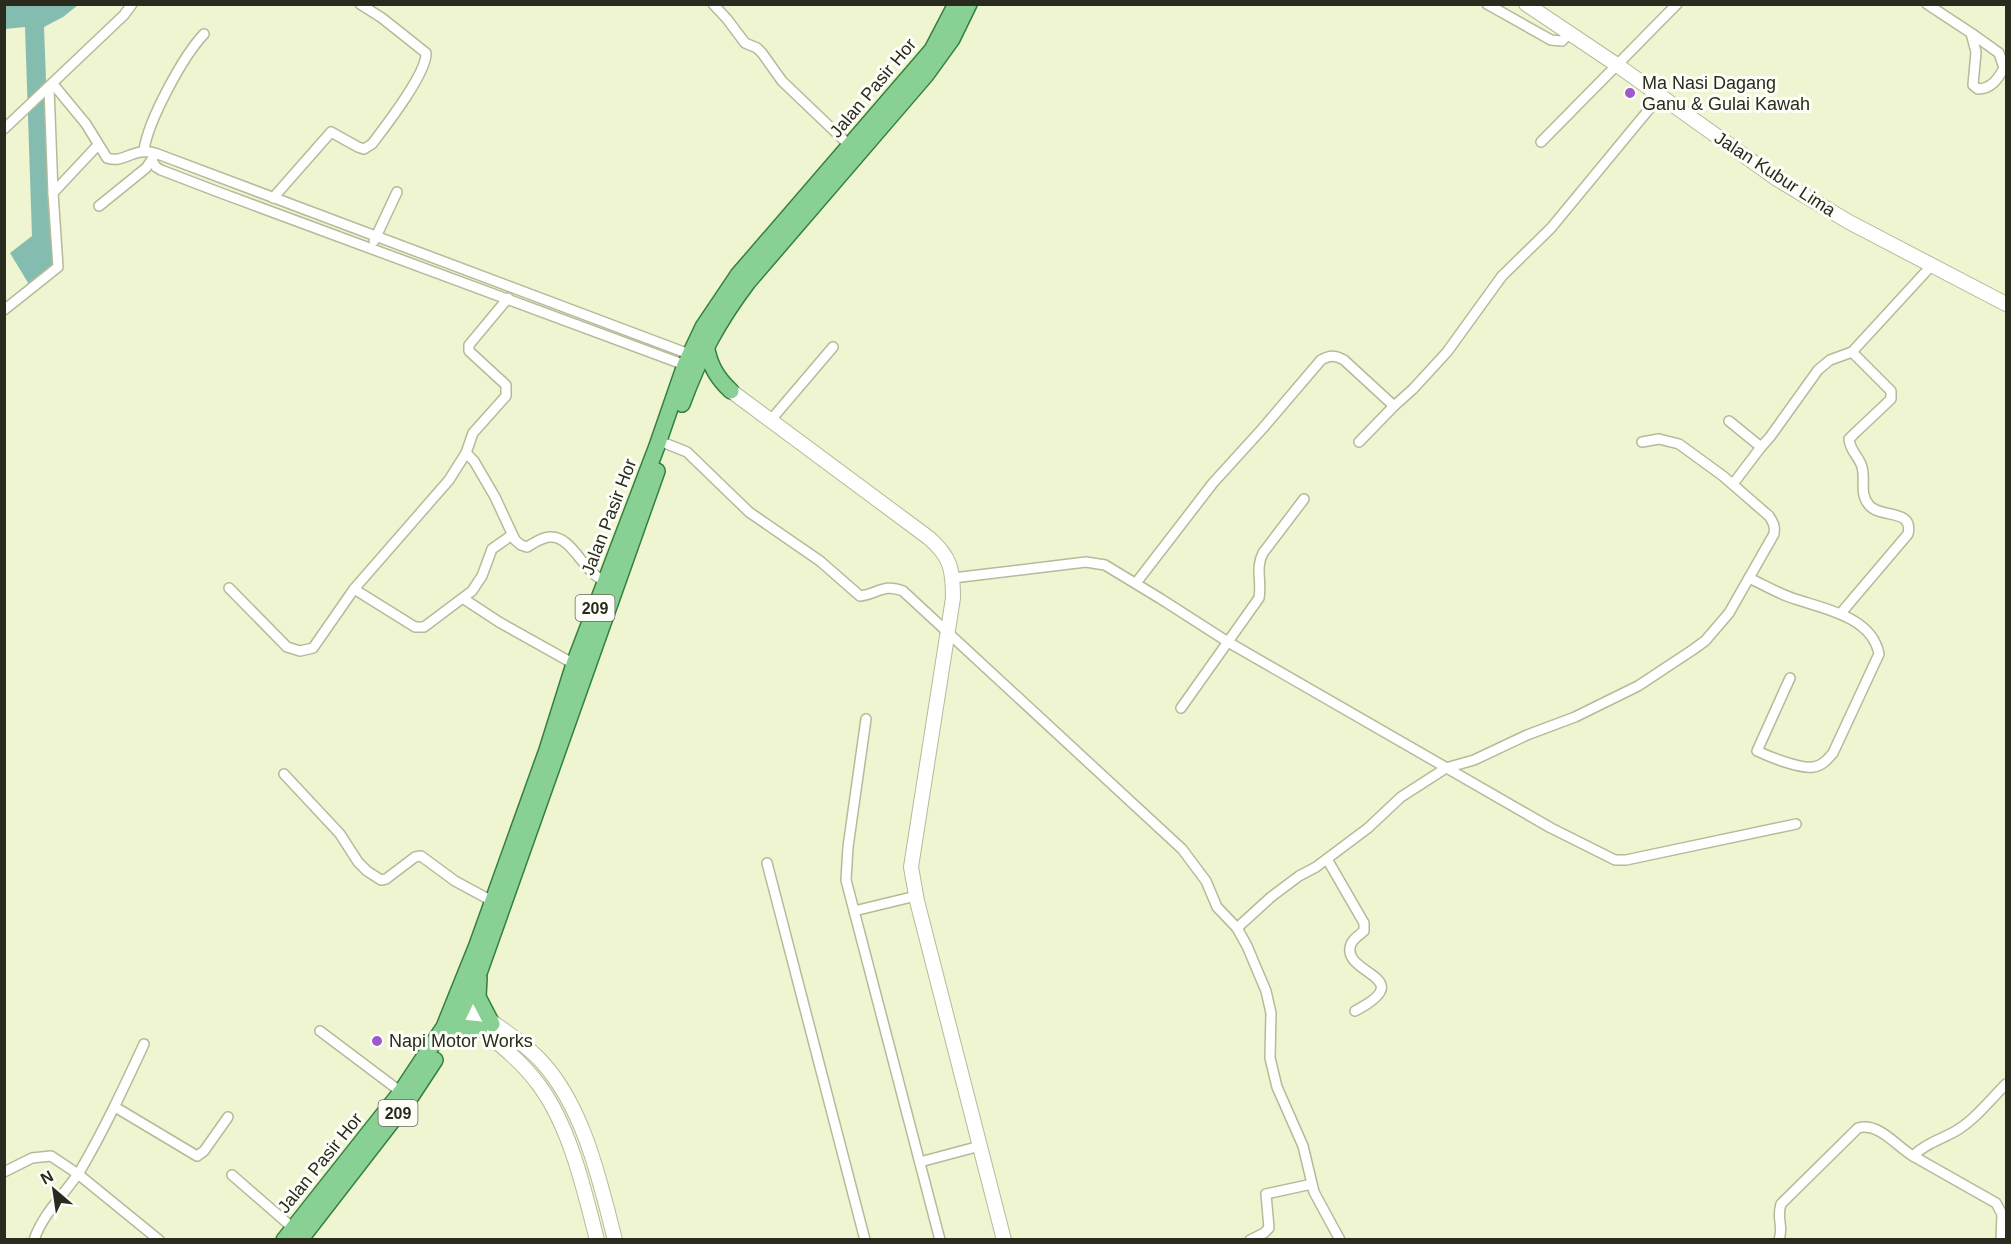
<svg xmlns="http://www.w3.org/2000/svg" width="2011" height="1244" viewBox="0 0 2011 1244" font-family="Arial,sans-serif">
  <style>
    .water { fill: #84bdaf }
    .lines { fill: none; stroke-linecap: round; stroke-linejoin: round }
    .street-casing { stroke: #b6ba99; stroke-width: 12 }
    .secondary-casing { stroke: #b6ba99; stroke-width: 16 }
    .primary-casing { stroke: #34813c; stroke-width: 18 }
    .street { stroke: #fff; stroke-width: 9 }
    .secondary { stroke: #fff; stroke-width: 14 }
    .primary { stroke: #89d094; stroke-width: 15 }
    .poi-dot { fill: #a158cb; stroke: #fdfef7; stroke-width: 2 }
    .labels { text-anchor: middle; stroke-width: 6; stroke-linejoin: round; paint-order: stroke }
    .shield { fill: #fdfef7; stroke: #696a5f; stroke-width: 1.5 }
    .shield-label { font-size: 16px; font-weight: bold; fill: #292b1e }
    .poi-label { font-size: 18px; fill: #292b1e; stroke: #fdfef7; text-anchor: start }
    .street-label { font-size: 18px; fill: #292b1e; stroke: #fdfef7 }
  </style>
  <rect width="100%" height="100%" fill="#eff4d1"/>
  <!-- water -->
  <path class="water" d="M 5,5 L 78,5 L 63,17 L 44,27 L 53,269 L 30,286 L 10,253 L 32,236 L 25,27 L 5,29 Z"/>
  <g class="lines">
    <!-- street casing -->
    <g class="street-casing">
      <g id="street">
        <path d="M 713,4 L 727,19 L 745,43 L 757,48 L 762,53 L 782,81 L 850,146"/>
        <path d="M 1487,4 L 1551,40 L 1562,41 L 1569,33"/>
        <path d="M 1927,4 L 1971,33 L 1976,52 L 1973,85 L 1978,89 C 1991,89 1998,79 2004,68 L 1999,53 L 1971,33"/>
        <path d="M 53,84 L 86,124 L 107,158 C 125,164 132,147 155,153 L 689,354"/>
        <path d="M 49,88 L 53,193"/>
        <path d="M 4,129 L 124,15 L 132,4"/>
        <path d="M 1541,142 L 1677,4"/>
        <path d="M 144,150 C 148,121 183,56 204,34"/>
        <path d="M 152,161 L 156,167 L 161,170 L 221,193 L 685,365"/>
        <path d="M 273,198 L 331,132 L 358,147 L 364,149 L 372,144 C 385,127 427,73 426,53 L 382,18 L 360,4"/>
        <path d="M 99,206 L 146,168 L 153,158"/>
        <path d="M 374,241 L 397,192"/>
        <path d="M 4,310 L 58,267 L 53,193 L 98,145"/>
        <path d="M 1852,352 L 1932,265"/>
        <path d="M 770,421 L 833,347"/>
        <path d="M 1729,421 L 1761,447 L 1770,437 L 1818,370 L 1830,360 L 1852,352 L 1891,391 L 1891,399 L 1855,433 L 1849,439 C 1850,450 1857,455 1861,464 C 1867,478 1858,492 1869,505 C 1880,519 1914,508 1908,534 L 1841,613"/>
        <path d="M 1359,442 L 1394,406"/>
        <path d="M 667,444 L 687,452 L 749,512 L 820,561 L 860,596 C 878,594 883,583 903,591 L 1182,849 L 1206,881 L 1217,907 L 1237,928 L 1247,946 L 1266,991 L 1271,1013 L 1270,1058 L 1277,1087 L 1303,1146 L 1314,1192 L 1340,1240"/>
        <path d="M 466,453 L 473,433 L 506,396 L 506,385 L 469,351 L 469,345 L 508,298"/>
        <path d="M 1733,484 L 1761,447"/>
        <path d="M 953,578 L 1086,562 L 1105,565 L 1161,599 L 1228,642 L 1551,828 L 1615,860 L 1626,860 L 1796,824"/>
        <path d="M 1749,578 C 1764,585 1779,594 1795,599 C 1825,609 1872,617 1879,654 L 1833,753 C 1827,760 1822,766 1813,767 C 1800,769 1770,757 1757,751 L 1790,678"/>
        <path d="M 1136,583 L 1213,483 L 1263,428 L 1321,360 C 1330,355 1335,355 1344,360 L 1394,406 L 1413,389 L 1447,352 L 1502,276 L 1551,228 L 1660,96"/>
        <path d="M 229,588 L 287,647 L 300,651 L 313,648 L 354,589 L 449,480 L 466,453 L 474,461 L 495,497 L 515,540 L 521,545 L 527,547 C 534,543 542,537 550,537 C 572,535 584,574 605,581"/>
        <path d="M 354,589 L 415,627 L 424,627 L 472,591 L 482,576 L 492,549 L 512,535"/>
        <path d="M 464,599 L 499,622 L 574,664"/>
        <path d="M 1181,708 L 1259,598 C 1262,580 1255,569 1263,553 L 1304,499"/>
        <path d="M 866,719 L 848,847 L 846,880 L 940,1240"/>
        <path d="M 284,774 L 340,834 L 358,862 L 367,871 L 381,880 L 386,879 L 415,857 L 421,856 L 455,881 L 492,901"/>
        <path d="M 1327,859 L 1364,923 L 1364,931 C 1359,935 1353,939 1351,944 C 1339,975 1422,976 1355,1011"/>
        <path d="M 767,863 L 865,1240"/>
        <path d="M 854,911 L 916,896"/>
        <path d="M 1237,928 L 1271,897 L 1299,876 L 1316,867 L 1368,828 L 1401,797 L 1446,768 L 1474,760 L 1527,735 L 1575,717 L 1638,686 L 1691,651 L 1705,641 L 1729,613 L 1774,534 C 1775,527 1774,523 1769,516 L 1723,476 L 1679,444 L 1659,439 L 1642,442"/>
        <path d="M 320,1031 L 401,1092"/>
        <path d="M 115,1107 L 197,1156 L 204,1151 L 228,1117"/>
        <path d="M 1913,1156 L 1996,1203 L 2002,1214 L 2001,1240"/>
        <path d="M 920,1162 L 980,1146"/>
        <path d="M 4,1172 L 32,1158 L 51,1156 L 78,1174 L 159,1240"/>
        <path d="M 232,1175 L 293,1228"/>
        <path d="M 34,1240 C 43,1213 65,1194 80,1171 C 104,1130 124,1087 144,1044"/>
        <path d="M 1250,1240 L 1264,1233 L 1269,1228 L 1266,1194 L 1312,1184"/>
        <path d="M 1779,1240 C 1784,1225 1776,1220 1781,1204 L 1858,1128 C 1879,1122 1896,1146 1913,1156 C 1925,1144 1939,1140 1954,1132 C 1974,1121 1990,1100 2006,1084"/>
      </g>
    </g>
    <!-- secondary casing -->
    <g class="secondary-casing">
      <g id="secondary">
        <path d="M 1526,4 L 1617,65 L 1777,179 L 1849,222 L 2006,304"/>
        <path d="M 731,391 L 929,538 C 951,557 953,570 953,598 L 911,867 L 917,901 L 1004,1240"/>
        <path d="M 466,1003 C 491,1023 521,1039 542,1062 C 584,1108 600,1181 615,1240"/>
        <path d="M 462,1013 C 488,1036 518,1056 539,1085 C 570,1127 584,1189 597,1240"/>
      </g>
    </g>
    <!-- primary casing -->
    <g class="primary-casing">
      <g id="primary">
        <path d="M 706,344 C 709,364 716,377 731,391"/>
        <path d="M 682,404 C 700,356 717,323 748,282 L 926,75 L 952,39 L 969,4"/>
        <path d="M 479,978 L 478,997 L 492,1024"/>
        <path d="M 454,1030 L 462,1027 L 480,1029"/>
        <path d="M 449,1037 L 478,976 L 657,471"/>
        <path d="M 284,1240 L 401,1092 L 444,1027 L 477,945 L 547,750 L 574,664 L 657,446 L 685,365 L 703,327 L 738,275 L 932,50 L 956,4"/>
        <path d="M 300,1240 L 410,1098 L 435,1060"/>
      </g>
    </g>
    <!-- street -->
    <use href="#street" class="street"/>
    <!-- secondary -->
    <use href="#secondary" class="secondary"/>
    <!-- primary -->
    <use href="#primary" class="primary"/>
  </g>
  <!-- markers -->
  <g class="poi-dot">
    <circle cx="1630" cy="93" r="6"/>
    <circle cx="377" cy="1041" r="6"/>
  </g>
  <g class="labels">
    <!-- shield labels -->
    <g class="shield">
      <rect x="575.5" y="595" width="39" height="26" rx="4.5"/>
      <rect x="378.5" y="1100" width="39" height="26" rx="4.5"/>
    </g>
    <g class="shield-label">
      <text x="595" y="614">209</text>
      <text x="398" y="1119">209</text>
    </g>
    <!-- poi labels -->
    <g class="poi-label">
      <text x="1642" y="89">Ma Nasi Dagang<tspan x="1642" dy="21">Ganu &amp; Gulai Kawah</tspan></text>
      <text x="389" y="1047">Napi Motor Works</text>
    </g>
    <!-- street labels -->
    <g class="street-label">
      <text transform="translate(873 88) rotate(-50)" y="6">Jalan Pasir Hor</text>
      <text transform="translate(1775 174) rotate(33)" y="6">Jalan Kubur Lima</text>
      <text transform="translate(609 517) rotate(-69)" y="6">Jalan Pasir Hor</text>
      <text transform="translate(320 1163) rotate(-51)" y="6">Jalan Pasir Hor</text>
    </g>
  </g>
  <!-- border -->
  <rect width="2011" height="1244" fill="none" stroke="#292b1e" stroke-width="12"/>
  <!-- north arrow -->
  <g transform="translate(54 1190) rotate(331)" stroke="#fdfef7" stroke-width="4.5" paint-order="stroke">
  <path d="M0-4.5L10 22L0 15L-10 22Z" fill="#292b1e"/>
  <text y="-9" font-size="16" font-weight="bold" text-anchor="middle" fill="#292b1e">N</text>
  </g>
</svg>
